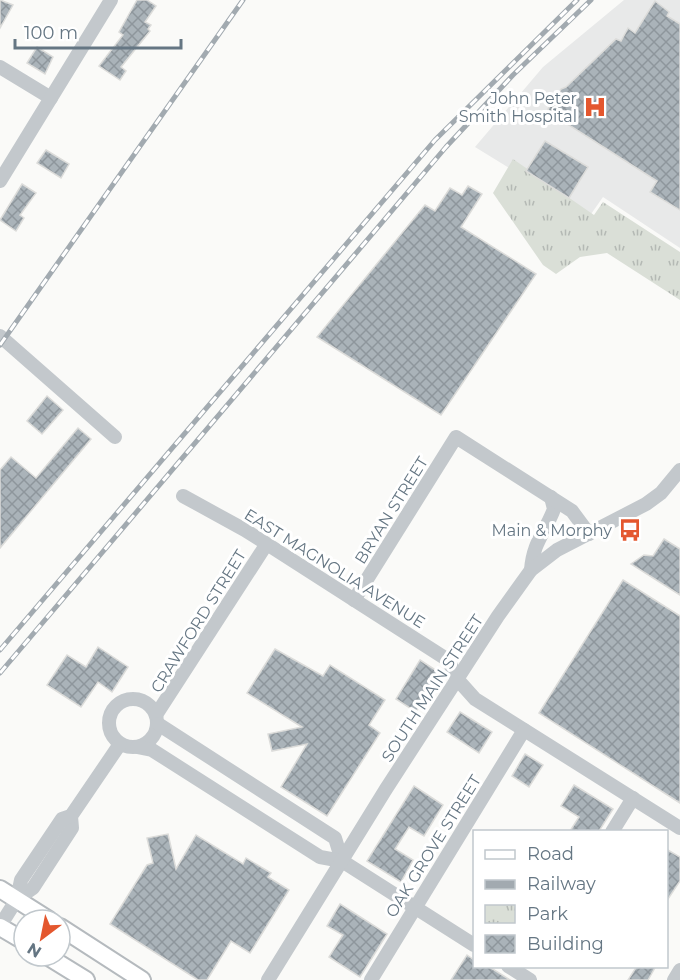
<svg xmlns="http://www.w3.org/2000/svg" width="680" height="980" viewBox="0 0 680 980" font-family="Montserrat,sans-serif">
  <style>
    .built { fill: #e8e9e9 }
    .park { fill: url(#park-tufts) }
    .building { fill: url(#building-cross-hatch); stroke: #dcdcda; stroke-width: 1.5 }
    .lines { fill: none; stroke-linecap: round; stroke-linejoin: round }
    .major-casing { stroke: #b5babe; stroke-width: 20 }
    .minor { stroke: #c3c8cc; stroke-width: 14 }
    .major { stroke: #fff; stroke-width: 16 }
    .rail-casing { stroke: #a2aab0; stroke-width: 5 }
    .rail { stroke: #fff; stroke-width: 3; stroke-dasharray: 9; stroke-linecap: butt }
    .labels { text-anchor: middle; stroke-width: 6; stroke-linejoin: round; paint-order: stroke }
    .poi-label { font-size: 16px; fill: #657683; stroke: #fff; text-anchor: end }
    .street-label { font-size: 16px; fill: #657683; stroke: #fff }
  </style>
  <defs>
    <pattern id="park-tufts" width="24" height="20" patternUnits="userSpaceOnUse" patternTransform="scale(1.5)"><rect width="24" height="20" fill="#dadfd7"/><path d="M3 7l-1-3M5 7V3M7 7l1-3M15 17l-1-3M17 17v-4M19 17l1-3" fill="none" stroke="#b4b9b4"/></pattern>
    <pattern id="building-cross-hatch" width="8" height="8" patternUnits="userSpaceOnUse" patternTransform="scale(1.5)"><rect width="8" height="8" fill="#aab3b9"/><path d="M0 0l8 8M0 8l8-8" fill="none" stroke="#8e969c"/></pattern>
  </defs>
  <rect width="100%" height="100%" fill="#fafaf8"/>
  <!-- built -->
  <path class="built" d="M 624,0 L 680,0 L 680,248 L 603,197 L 589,217 L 475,147 L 543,67 Z"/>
  <!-- park -->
  <path class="park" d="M 513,159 L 594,215 L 603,202 L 680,252 L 680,300 L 607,253 L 580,257 L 556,274 L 543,265 L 493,193 Z"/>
  <!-- building -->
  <g class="building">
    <path d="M 0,0 L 13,5 L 0,28 Z"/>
    <path d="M 137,0 L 147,0 L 156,6 L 145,22 L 151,25 L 148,29 L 150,31 L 121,67 L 126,71 L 120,80 L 99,66 L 123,35 L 119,32 Z"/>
    <path d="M 655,1 L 669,12 L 667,16 L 680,24 L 680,210 L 650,192 L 657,181 L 550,113 L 548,109 L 561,89 L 566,87 L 616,39 L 621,41 L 628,28 L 635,33 Z"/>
    <path d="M 37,47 L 53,57 L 45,74 L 27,63 Z"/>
    <path d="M 545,141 L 588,167 L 569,198 L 526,171 Z"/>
    <path d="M 46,150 L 69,164 L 61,178 L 37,163 Z"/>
    <path d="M 22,184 L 36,193 L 20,215 L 24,218 L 16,231 L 0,220 Z"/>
    <path d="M 468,186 L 482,194 L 461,227 L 536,274 L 441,415 L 317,337 L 425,205 L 435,211 L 450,188 L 462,195 Z"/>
    <path d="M 47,396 L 63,410 L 42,434 L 27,421 Z"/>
    <path d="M 78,428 L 91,439 L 0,548 L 0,470 L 11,457 L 36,478 Z"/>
    <path d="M 664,539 L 680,549 L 680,595 L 631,564 L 644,555 L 653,556 Z"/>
    <path d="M 623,580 L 680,616 L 680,803 L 539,713 Z"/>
    <path d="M 98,647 L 128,667 L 112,692 L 98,682 L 81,707 L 47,685 L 67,655 L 86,667 Z"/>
    <path d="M 275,649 L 323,676 L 330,665 L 385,700 L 369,725 L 380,733 L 327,816 L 281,787 L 307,744 L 272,751 L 268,734 L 302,727 L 247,693 Z"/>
    <path d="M 420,660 L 440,673 L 416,712 L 396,699 Z"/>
    <path d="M 460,712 L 492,732 L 479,753 L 447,732 Z"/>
    <path d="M 525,754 L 543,765 L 529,787 L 512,776 Z"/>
    <path d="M 574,785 L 613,809 L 599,831 L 570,831 L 579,817 L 561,806 Z"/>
    <path d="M 414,786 L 443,805 L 424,836 L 409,827 L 395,849 L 413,860 L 401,882 L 367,861 Z"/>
    <path d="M 168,834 L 176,869 L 196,835 L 243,864 L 246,858 L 271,873 L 268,877 L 289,890 L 250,953 L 231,941 L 207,980 L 198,980 L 110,924 L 147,865 L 153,863 L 147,838 Z"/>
    <path d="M 666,849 L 680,857 L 680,881 L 666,902 Z"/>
    <path d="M 340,904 L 387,934 L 360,977 L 329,957 L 343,935 L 327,926 Z"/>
    <path d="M 467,955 L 474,960 L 474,966 L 488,966 L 510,980 L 451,980 Z"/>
    <path d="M 637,966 L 656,966 L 648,980 L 628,980 Z"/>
  </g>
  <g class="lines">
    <!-- major casing -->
    <g class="major-casing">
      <g id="major">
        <path d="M 0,889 L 49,920"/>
        <path d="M 0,927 L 24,941"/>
        <path d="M 60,927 L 142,980"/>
        <path d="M 47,956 L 86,980"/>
      </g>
    </g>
    <!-- minor -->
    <g class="minor">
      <path d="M 0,67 L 51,98"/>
      <path d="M 0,181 L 111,0"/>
      <path d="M 0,336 L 115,437"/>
      <path d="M 183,496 L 245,530 L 448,660 L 458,680 L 475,699 L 680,828"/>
      <path d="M 531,570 C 533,542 545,533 554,509 L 551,497"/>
      <path d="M 354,600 L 456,437 L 572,511 L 589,534"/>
      <circle cx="133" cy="723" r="24"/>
      <path d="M 156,715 L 266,545"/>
      <path d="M 158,724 L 335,838 L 342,861"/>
      <path d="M 137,747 L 152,750 L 320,857 L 342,861 L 474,945"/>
      <path d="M 612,832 L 633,798"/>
      <path d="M 17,899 L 33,888 L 72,828 L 71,816 L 120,744"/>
      <path d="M 0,926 L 17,899 L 21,880 L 62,819 L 71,816"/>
      <path d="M 508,966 L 530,980"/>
      <path d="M 268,980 L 386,789 L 498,616 L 531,570 L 557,550 L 646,504 L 661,493 L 680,470"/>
      <path d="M 371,980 L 524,730"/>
      <path d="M 674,980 L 680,970"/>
    </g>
    <!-- major -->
    <use href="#major" class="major"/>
    <!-- rail casing -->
    <g class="rail-casing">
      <g id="rail">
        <path d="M 0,345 L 243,0"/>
        <path d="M 0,650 L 435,140 L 577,0"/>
        <path d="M 0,673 L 446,147 L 513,75 L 591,0"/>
      </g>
    </g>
    <!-- rail -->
    <use href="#rail" class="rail"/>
  </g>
  <!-- icons -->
  <defs>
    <g id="hospital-bare" transform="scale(1.8)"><path d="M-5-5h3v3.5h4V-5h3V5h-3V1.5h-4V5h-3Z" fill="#e4572e" stroke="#fff" stroke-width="2.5" paint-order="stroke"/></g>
    <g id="bus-bare" transform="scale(1.8)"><path d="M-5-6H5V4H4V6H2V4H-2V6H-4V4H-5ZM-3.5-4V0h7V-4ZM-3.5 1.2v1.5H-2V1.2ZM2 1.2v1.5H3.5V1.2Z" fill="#e4572e" stroke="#fff" stroke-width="2.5" paint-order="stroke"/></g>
  </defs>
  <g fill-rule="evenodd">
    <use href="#hospital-bare" x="595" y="107"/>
    <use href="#bus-bare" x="630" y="530"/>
  </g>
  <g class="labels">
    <!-- poi labels -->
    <g class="poi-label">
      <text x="577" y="104">John Peter<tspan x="577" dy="18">Smith Hospital</tspan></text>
      <text x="612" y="536">Main &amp; Morphy</text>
    </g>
    <!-- street labels -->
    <g class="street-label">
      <text transform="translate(391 510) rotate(-58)" y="6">BRYAN STREET</text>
      <text transform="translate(335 568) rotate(32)" y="6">EAST MAGNOLIA AVENUE</text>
      <text transform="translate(198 621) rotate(-58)" y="6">CRAWFORD STREET</text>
      <text transform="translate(432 688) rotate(-57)" y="6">SOUTH MAIN STREET</text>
      <text transform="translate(433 846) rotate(-58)" y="6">OAK GROVE STREET</text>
    </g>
  </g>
  <!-- legend -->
  <rect x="473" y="830" width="195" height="138" fill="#ffffff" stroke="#c1c8cd" stroke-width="1.5"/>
  <rect x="485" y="850" width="30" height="9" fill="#ffffff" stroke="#c1c8cd" stroke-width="1.5"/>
  <text x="527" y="860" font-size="18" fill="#657683">Road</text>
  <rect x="485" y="880" width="30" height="9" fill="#a2aab0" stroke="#c1c8cd" stroke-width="1.5"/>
  <text x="527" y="890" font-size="18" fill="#657683">Railway</text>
  <rect x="485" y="905" width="30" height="18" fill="url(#park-tufts)" stroke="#c1c8cd" stroke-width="1.5"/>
  <text x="527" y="920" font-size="18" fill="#657683">Park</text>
  <rect x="485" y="935" width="30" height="18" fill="url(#building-cross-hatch)" stroke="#c1c8cd" stroke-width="1.5"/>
  <text x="527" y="950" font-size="18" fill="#657683">Building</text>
  <!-- north arrow -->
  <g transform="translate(42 938) rotate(212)"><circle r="28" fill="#ffffff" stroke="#c1c8cd" stroke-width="1.5"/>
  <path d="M0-4.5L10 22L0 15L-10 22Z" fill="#e4572e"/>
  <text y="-9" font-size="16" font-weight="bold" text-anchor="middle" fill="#657683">N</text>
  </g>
  <!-- scale -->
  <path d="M15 39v9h166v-9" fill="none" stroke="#657683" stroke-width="3"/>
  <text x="24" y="39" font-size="18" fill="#657683" stroke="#ffffff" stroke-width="4.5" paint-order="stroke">100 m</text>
</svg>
